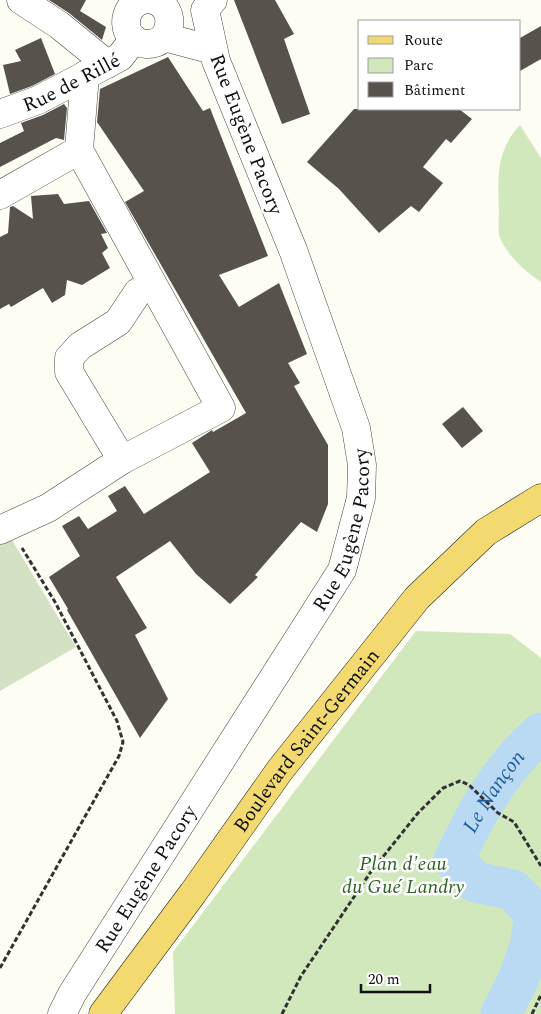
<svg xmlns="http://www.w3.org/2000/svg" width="541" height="1014" viewBox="0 0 541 1014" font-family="Spectral,serif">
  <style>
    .green { fill: #d1e8bd }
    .cemetery { fill: #d5e1c4 }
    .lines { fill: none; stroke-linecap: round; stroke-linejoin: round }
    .river { stroke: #badaf4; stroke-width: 41 }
    .building { fill: #58524c }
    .minor-casing { stroke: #434343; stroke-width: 29 }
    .major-casing { stroke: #212121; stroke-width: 29 }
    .path { stroke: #323232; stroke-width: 3; stroke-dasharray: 5 2.5; stroke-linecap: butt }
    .minor { stroke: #fff; stroke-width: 28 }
    .major { stroke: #f2da70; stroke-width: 28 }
    .labels { text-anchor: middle; stroke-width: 5; stroke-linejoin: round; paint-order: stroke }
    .street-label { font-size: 20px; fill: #101010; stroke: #fff }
    .park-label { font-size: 20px; font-style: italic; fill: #2c6522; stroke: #fff }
    .water-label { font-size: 21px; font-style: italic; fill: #1e5d9d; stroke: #fff }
  </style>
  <rect width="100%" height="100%" fill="#fefdf3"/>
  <!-- green -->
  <g class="green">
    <path d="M 520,125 L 541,158 L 541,282 C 526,272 509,257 501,240 C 497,233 499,221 499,213 C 498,180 495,151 520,125 Z"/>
    <path d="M 416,631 L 510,634 L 541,658 L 541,1014 L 175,1014 L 173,952 Z"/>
  </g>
  <!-- cemetery -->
  <path class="cemetery" d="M 9,535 L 76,647 L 0,691 L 0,541 Z"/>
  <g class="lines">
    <!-- river -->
    <path class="river" id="s1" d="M 501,1014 L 519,978 L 530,946 L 535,913 L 513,890 L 475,882 L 454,860 C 474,816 504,764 541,733"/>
  </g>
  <!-- building -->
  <g class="building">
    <path d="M 49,0 L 86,0 L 80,11 L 106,27 L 102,40 L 69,13 Z"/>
    <path d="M 234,0 L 275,0 L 294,34 L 284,39 L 310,114 L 282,124 Z"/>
    <path d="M 541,26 L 541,59 L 520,71 L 520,38 Z"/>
    <path d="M 41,38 L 55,74 L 32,86 L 10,94 L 3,65 L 21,61 L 15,50 Z"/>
    <path d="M 168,57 L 203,111 L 210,108 L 268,256 L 219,275 L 239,307 L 279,283 L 307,354 L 288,363 L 300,383 L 294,386 L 328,445 L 328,504 L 317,532 L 301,522 L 255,575 L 258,577 L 230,604 L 196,574 L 170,541 L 116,577 L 147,628 L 135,635 L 168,699 L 140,738 L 67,610 L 68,609 L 49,577 L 80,556 L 62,526 L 79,516 L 88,529 L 117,511 L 108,496 L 125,486 L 144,514 L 210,472 L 192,443 L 209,432 L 212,430 L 213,432 L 246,413 L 125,202 L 144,191 L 97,122 L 100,89 Z"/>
    <path d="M 64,104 L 67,108 L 64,140 L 56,138 L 0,167 L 0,143 L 24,131 L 21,123 L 43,115 Z"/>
    <path d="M 354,109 L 459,109 L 472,119 L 451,143 L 446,139 L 423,167 L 443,183 L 419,212 L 411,206 L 379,233 L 339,189 L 307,162 Z"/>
    <path d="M 58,194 L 64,204 L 89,201 L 107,233 L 101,234 L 108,248 L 102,253 L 110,268 L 82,285 L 67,280 L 65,295 L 52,303 L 43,288 L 11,307 L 9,304 L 0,309 L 0,237 L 8,233 L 10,207 L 13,206 L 33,219 L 31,196 Z"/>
    <path d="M 463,407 L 483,431 L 462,448 L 442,424 Z"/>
  </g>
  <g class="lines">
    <!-- minor casing -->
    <g class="minor-casing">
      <g id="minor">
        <path d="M 21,0 L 59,25 L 107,64"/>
        <path d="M 143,0 C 120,6 120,42 146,44 C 173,46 178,7 153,0"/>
        <path d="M 164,37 L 213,50"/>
        <path id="s2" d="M 0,114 L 38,100 L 107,64 L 120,57 L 134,39"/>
        <path d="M 0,195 L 79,150"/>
        <path d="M 122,460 L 69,372 L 69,358 L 80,346 L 118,322 L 138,292 L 152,285"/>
        <path d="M 0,530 L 48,508 L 122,460 L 221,408 L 79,150 L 85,75"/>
        <path id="s3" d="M 62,1014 L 72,994 L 342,570 L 361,498 L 362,465 L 356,428 L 293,250 L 216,61 L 205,10 L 213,0"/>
      </g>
    </g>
    <!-- major casing -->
    <g class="major-casing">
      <g id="major">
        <path id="s4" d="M 103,1014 L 193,893 L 280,770 L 417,598 L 486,532 L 541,498"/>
      </g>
    </g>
    <!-- path -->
    <g class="path">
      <path d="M 0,968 L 119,756 L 123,742 L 117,721 L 55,602 L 22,548"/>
      <path d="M 282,1014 L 301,976 L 370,873 L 418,813 L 443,788 L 460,781 L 469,785 L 498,813 L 514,822 L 541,866"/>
      <path d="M 532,1014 L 541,995"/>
    </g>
    <!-- minor -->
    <use href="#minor" class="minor"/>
    <!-- major -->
    <use href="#major" class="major"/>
  </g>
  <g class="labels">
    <!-- street labels -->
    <g class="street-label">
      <text dy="7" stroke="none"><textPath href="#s2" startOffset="78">Rue de Rillé</textPath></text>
      <text transform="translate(247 134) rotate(69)" y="7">Rue Eugène Pacory</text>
      <text dy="7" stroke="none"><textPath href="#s3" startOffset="564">Rue Eugène Pacory</textPath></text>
      <text dy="7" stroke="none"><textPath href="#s4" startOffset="341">Boulevard Saint-Germain</textPath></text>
      <text dy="7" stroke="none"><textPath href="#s3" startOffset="159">Rue Eugène Pacory</textPath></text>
    </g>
    <!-- park labels -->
    <g class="park-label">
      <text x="403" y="870">Plan d'eau<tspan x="403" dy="23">du Gué Landry</tspan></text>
    </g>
    <!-- water labels -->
    <g class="water-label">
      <text dy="7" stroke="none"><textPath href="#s1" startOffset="288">Le Nançon</textPath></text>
    </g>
  </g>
  <!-- legend -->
  <rect x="358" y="20" width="162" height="90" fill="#ffffff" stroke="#9f9f9f"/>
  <rect x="368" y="36" width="25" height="8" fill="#f2da70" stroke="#9f9f9f"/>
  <text x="404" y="45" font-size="15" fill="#101010">Route</text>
  <rect x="368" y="58" width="25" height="15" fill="#d1e8bd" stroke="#9f9f9f"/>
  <text x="404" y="70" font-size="15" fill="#101010">Parc</text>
  <rect x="368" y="82" width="25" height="15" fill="#58524c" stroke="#9f9f9f"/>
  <text x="404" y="95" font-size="15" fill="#101010">Bâtiment</text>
  <!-- scale -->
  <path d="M361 984v8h69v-8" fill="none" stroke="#101010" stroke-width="2.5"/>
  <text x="368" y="984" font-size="15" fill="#101010" stroke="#ffffff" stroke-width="4" paint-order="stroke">20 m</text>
</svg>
